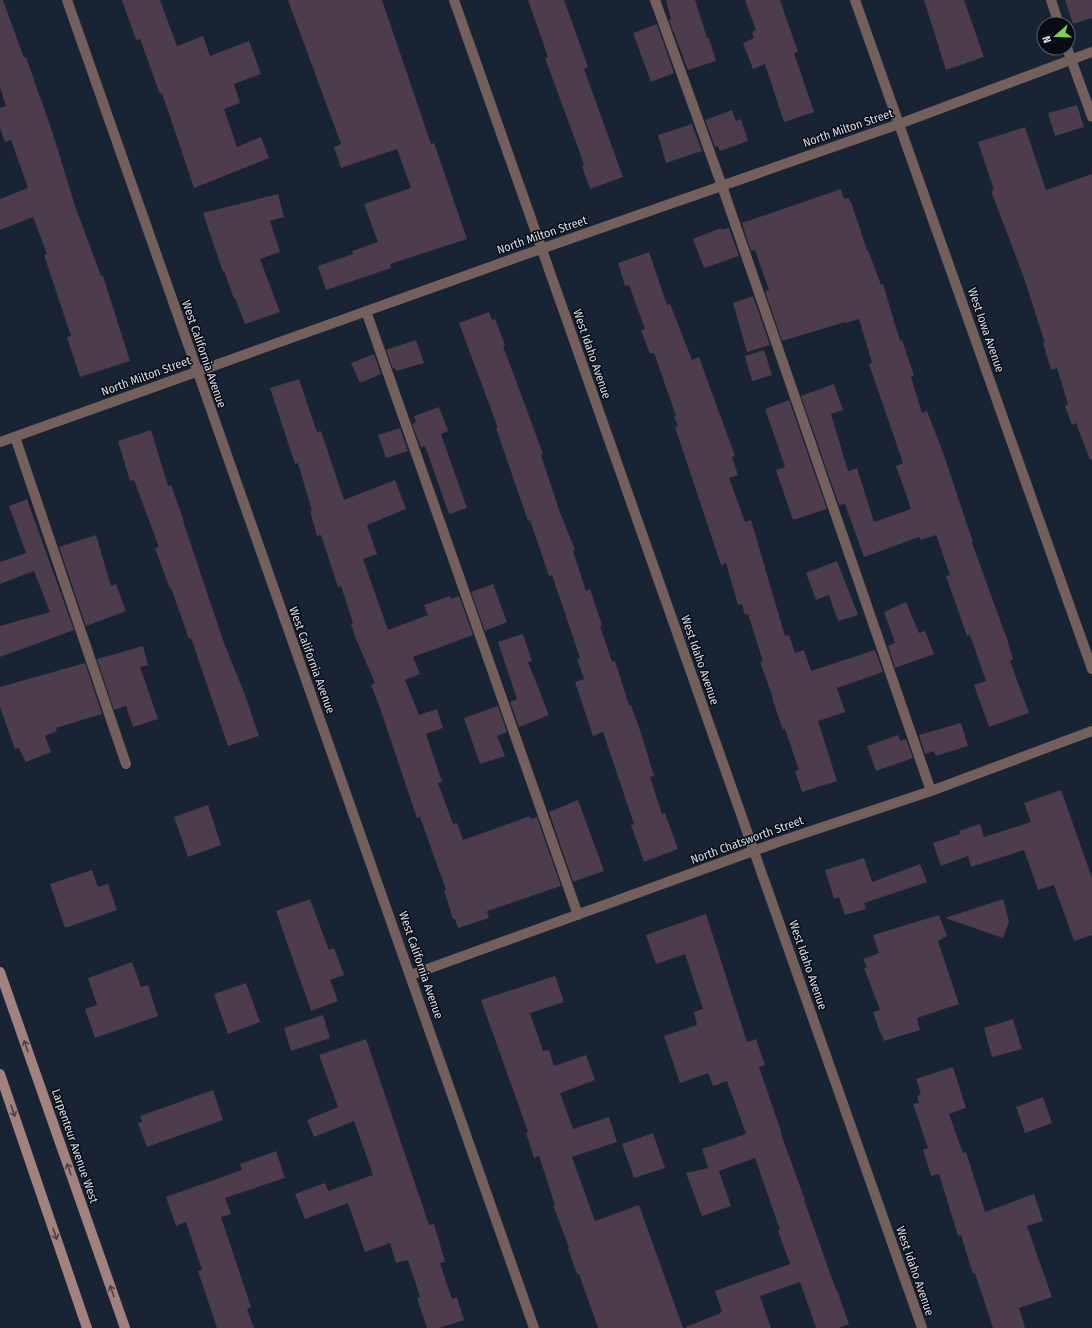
<svg xmlns="http://www.w3.org/2000/svg" width="1092" height="1328" viewBox="0 0 1092 1328" font-family="'Fira Sans Condensed',sans-serif">
  <style>
    .building { fill: #4d3c4c }
    .lines { fill: none; stroke-linecap: round; stroke-linejoin: round }
    .service { stroke: #73605d; stroke-width: 10 }
    .minor { stroke: #73605d; stroke-width: 10 }
    .secondary { stroke: #a1827e; stroke-width: 10 }
    .oneway { stroke: #4d4144 }
    .labels { text-anchor: middle; stroke-width: 3; stroke-linejoin: round; paint-order: stroke }
    .street-label { font-size: 12px; fill: #d7deea; stroke: #080c14 }
  </style>
  <rect width="100%" height="100%" fill="#182334"/>
  <!-- building -->
  <g class="building">
    <path d="M 0,0 L 3,0 L 24,58 L 26,57 L 53,134 L 75,206 L 101,276 L 103,276 L 130,361 L 80,377 L 67,337 L 71,336 L 44,255 L 47,254 L 33,217 L 0,230 L 0,199 L 28,188 L 11,140 L 5,142 L 0,128 L 0,108 L 6,106 L 0,87 Z"/>
    <path d="M 122,0 L 160,0 L 177,46 L 203,36 L 210,56 L 249,41 L 261,74 L 234,84 L 240,103 L 224,109 L 237,147 L 261,137 L 269,158 L 194,188 L 162,93 L 160,94 L 140,39 L 136,40 Z"/>
    <path d="M 288,0 L 382,0 L 431,144 L 434,143 L 467,239 L 390,264 L 391,268 L 326,290 L 318,266 L 353,254 L 352,251 L 378,242 L 364,204 L 411,188 L 397,149 L 341,168 L 334,147 L 341,144 Z"/>
    <path d="M 528,0 L 564,0 L 588,67 L 584,69 L 623,177 L 590,189 L 582,166 L 584,166 L 580,153 L 545,58 L 548,57 Z"/>
    <path d="M 666,0 L 695,0 L 707,38 L 709,38 L 716,61 L 688,70 L 669,20 L 671,19 Z"/>
    <path d="M 745,0 L 780,0 L 798,52 L 794,53 L 814,112 L 784,122 L 765,64 L 753,69 L 743,43 L 754,38 L 752,32 L 756,30 Z"/>
    <path d="M 924,0 L 964,0 L 984,57 L 946,70 Z"/>
    <path d="M 1065,0 L 1092,0 L 1092,18 L 1073,24 Z"/>
    <path d="M 657,24 L 674,73 L 651,82 L 633,33 Z"/>
    <path d="M 1077,105 L 1084,127 L 1055,136 L 1048,113 Z"/>
    <path d="M 732,110 L 736,121 L 741,119 L 748,141 L 720,151 L 718,146 L 715,147 L 705,120 Z"/>
    <path d="M 692,124 L 702,151 L 666,163 L 658,135 Z"/>
    <path d="M 1025,127 L 1046,190 L 1092,174 L 1092,459 L 1090,460 L 1076,423 L 1072,425 L 1065,406 L 1068,404 L 1057,368 L 1051,370 L 1043,343 L 1045,343 L 1023,275 L 991,191 L 994,190 L 978,142 Z"/>
    <path d="M 841,189 L 844,199 L 849,198 L 850,202 L 851,202 L 867,250 L 868,250 L 881,285 L 883,284 L 900,341 L 902,340 L 914,375 L 911,377 L 922,413 L 927,411 L 945,458 L 973,542 L 972,543 L 1007,639 L 1013,659 L 1010,661 L 1029,713 L 989,727 L 974,685 L 986,681 L 970,635 L 967,636 L 946,576 L 950,575 L 936,535 L 921,540 L 919,537 L 864,557 L 845,504 L 839,505 L 801,396 L 834,384 L 843,410 L 831,414 L 848,471 L 857,468 L 874,522 L 911,509 L 896,466 L 903,463 L 869,364 L 872,363 L 859,319 L 846,323 L 845,322 L 782,341 L 765,291 L 769,290 L 755,250 L 751,251 L 742,223 Z"/>
    <path d="M 278,194 L 284,217 L 270,221 L 280,252 L 260,259 L 280,312 L 245,324 L 235,298 L 234,299 L 224,271 L 223,272 L 203,213 Z"/>
    <path d="M 721,228 L 721,230 L 729,228 L 739,256 L 704,268 L 693,239 Z"/>
    <path d="M 649,252 L 667,305 L 670,304 L 692,360 L 699,357 L 735,456 L 732,457 L 738,475 L 729,478 L 745,522 L 751,520 L 785,636 L 789,635 L 795,653 L 804,650 L 811,671 L 875,650 L 883,672 L 837,688 L 845,712 L 818,721 L 837,781 L 802,792 L 795,771 L 799,770 L 785,729 L 783,730 L 772,698 L 773,698 L 760,662 L 763,661 L 748,614 L 745,615 L 742,604 L 738,605 L 726,563 L 721,565 L 675,427 L 678,426 L 674,417 L 676,416 L 654,353 L 650,354 L 641,330 L 645,329 L 629,285 L 625,286 L 618,263 Z"/>
    <path d="M 753,296 L 770,345 L 747,352 L 733,303 Z"/>
    <path d="M 489,312 L 492,320 L 495,319 L 505,345 L 503,346 L 532,424 L 543,454 L 541,455 L 559,510 L 575,550 L 573,551 L 586,591 L 590,589 L 602,625 L 600,626 L 612,662 L 615,661 L 629,705 L 631,705 L 641,733 L 654,776 L 650,777 L 662,814 L 665,813 L 678,849 L 644,862 L 631,825 L 634,824 L 603,732 L 593,736 L 575,682 L 584,679 L 577,659 L 580,658 L 552,575 L 549,576 L 530,520 L 528,521 L 496,428 L 498,428 L 459,323 Z"/>
    <path d="M 416,340 L 424,363 L 396,371 L 395,368 L 393,369 L 386,350 Z"/>
    <path d="M 764,350 L 772,375 L 752,381 L 745,356 Z"/>
    <path d="M 374,354 L 381,374 L 360,383 L 351,363 Z"/>
    <path d="M 299,379 L 317,432 L 321,431 L 344,500 L 395,480 L 406,509 L 367,525 L 377,554 L 363,559 L 388,630 L 428,615 L 424,605 L 450,596 L 451,599 L 459,596 L 473,635 L 413,657 L 420,674 L 405,680 L 419,715 L 437,709 L 443,728 L 426,734 L 442,782 L 438,783 L 453,824 L 457,823 L 463,840 L 530,816 L 531,819 L 537,817 L 561,886 L 487,911 L 489,918 L 458,928 L 455,919 L 453,919 L 444,890 L 446,890 L 420,817 L 417,818 L 380,708 L 371,685 L 375,683 L 356,639 L 351,624 L 353,623 L 341,586 L 338,587 L 321,535 L 317,536 L 310,511 L 312,511 L 298,463 L 295,464 L 270,388 Z"/>
    <path d="M 789,400 L 827,509 L 793,520 L 776,470 L 785,467 L 765,409 Z"/>
    <path d="M 439,407 L 448,431 L 441,434 L 467,508 L 449,514 L 425,446 L 421,447 L 412,424 L 416,422 L 414,416 Z"/>
    <path d="M 400,428 L 408,451 L 386,458 L 378,435 Z"/>
    <path d="M 151,430 L 168,486 L 171,485 L 184,521 L 183,521 L 224,643 L 245,695 L 259,736 L 228,746 L 191,638 L 189,639 L 171,588 L 170,589 L 155,548 L 159,547 L 134,480 L 130,481 L 118,441 Z"/>
    <path d="M 27,499 L 74,630 L 0,657 L 0,626 L 50,612 L 34,571 L 0,584 L 0,562 L 26,553 L 9,506 Z"/>
    <path d="M 96,535 L 111,586 L 116,584 L 126,611 L 86,626 L 59,547 Z"/>
    <path d="M 837,561 L 858,615 L 838,621 L 829,595 L 816,600 L 806,573 Z"/>
    <path d="M 493,584 L 507,622 L 485,631 L 471,592 Z"/>
    <path d="M 906,602 L 919,633 L 925,631 L 934,654 L 895,668 L 888,646 L 895,643 L 884,612 Z"/>
    <path d="M 523,634 L 532,661 L 528,662 L 549,715 L 519,727 L 510,702 L 517,699 L 498,642 Z"/>
    <path d="M 143,646 L 148,665 L 140,667 L 158,719 L 133,727 L 126,706 L 114,710 L 97,659 Z"/>
    <path d="M 85,663 L 102,714 L 56,728 L 57,731 L 45,736 L 51,752 L 26,762 L 19,748 L 15,749 L 0,707 L 0,687 Z"/>
    <path d="M 498,706 L 507,732 L 497,736 L 505,756 L 480,764 L 464,718 Z"/>
    <path d="M 961,723 L 968,746 L 936,756 L 934,751 L 925,754 L 919,735 Z"/>
    <path d="M 898,735 L 900,741 L 906,739 L 913,758 L 876,771 L 867,746 Z"/>
    <path d="M 1061,790 L 1092,878 L 1092,935 L 1074,941 L 1054,885 L 1038,890 L 1024,850 L 971,867 L 968,856 L 941,866 L 933,843 L 960,834 L 959,831 L 980,824 L 984,837 L 1031,822 L 1024,803 Z"/>
    <path d="M 578,800 L 604,871 L 573,882 L 549,812 Z"/>
    <path d="M 208,805 L 221,845 L 188,857 L 174,817 Z"/>
    <path d="M 864,858 L 872,882 L 920,864 L 927,882 L 864,903 L 866,909 L 845,915 L 839,897 L 834,899 L 825,870 Z"/>
    <path d="M 92,870 L 98,887 L 108,884 L 117,910 L 65,928 L 50,884 Z"/>
    <path d="M 310,899 L 329,950 L 334,948 L 344,975 L 330,980 L 338,1001 L 311,1011 L 276,911 Z"/>
    <path d="M 1003,899 L 1009,921 L 1003,938 L 945,918 Z"/>
    <path d="M 706,914 L 747,1042 L 756,1039 L 765,1065 L 759,1067 L 782,1134 L 781,1134 L 805,1200 L 804,1200 L 836,1290 L 837,1290 L 849,1324 L 838,1328 L 816,1328 L 800,1282 L 760,1296 L 771,1328 L 686,1328 L 686,1327 L 721,1313 L 720,1312 L 722,1311 L 715,1291 L 790,1264 L 778,1231 L 780,1230 L 755,1158 L 719,1171 L 731,1206 L 702,1216 L 686,1173 L 708,1168 L 702,1149 L 746,1134 L 727,1081 L 713,1086 L 708,1073 L 680,1083 L 664,1036 L 697,1025 L 694,1012 L 703,1009 L 685,954 L 656,964 L 646,935 Z"/>
    <path d="M 939,915 L 947,936 L 938,941 L 959,1004 L 917,1018 L 920,1030 L 884,1041 L 881,1033 L 880,1033 L 873,1012 L 880,1010 L 864,968 L 867,967 L 863,959 L 879,953 L 873,935 Z"/>
    <path d="M 132,962 L 141,987 L 148,985 L 158,1016 L 95,1038 L 85,1009 L 97,1005 L 88,978 Z"/>
    <path d="M 555,976 L 564,1002 L 530,1013 L 543,1051 L 549,1050 L 554,1066 L 586,1055 L 595,1080 L 560,1093 L 573,1129 L 609,1117 L 617,1142 L 572,1157 L 595,1221 L 639,1205 L 683,1328 L 598,1328 L 579,1274 L 577,1274 L 568,1249 L 569,1248 L 553,1205 L 555,1205 L 539,1156 L 534,1158 L 526,1133 L 528,1132 L 481,1000 Z"/>
    <path d="M 246,983 L 260,1022 L 228,1034 L 214,994 Z"/>
    <path d="M 323,1015 L 330,1038 L 291,1051 L 284,1028 Z"/>
    <path d="M 1013,1019 L 1022,1049 L 992,1057 L 984,1028 Z"/>
    <path d="M 366,1039 L 429,1225 L 434,1224 L 445,1262 L 440,1263 L 452,1299 L 457,1297 L 464,1320 L 439,1328 L 427,1328 L 417,1298 L 420,1297 L 408,1260 L 396,1263 L 390,1243 L 365,1252 L 348,1203 L 305,1219 L 295,1194 L 325,1183 L 328,1191 L 373,1175 L 354,1121 L 314,1137 L 307,1120 L 338,1107 L 319,1055 Z"/>
    <path d="M 953,1067 L 966,1108 L 949,1114 L 963,1153 L 966,1152 L 985,1212 L 1034,1194 L 1043,1221 L 1027,1226 L 1052,1297 L 1019,1308 L 1025,1328 L 993,1328 L 975,1273 L 973,1274 L 961,1235 L 958,1236 L 939,1174 L 931,1176 L 923,1150 L 928,1148 L 913,1104 L 919,1103 L 917,1096 L 921,1094 L 916,1079 Z"/>
    <path d="M 213,1090 L 223,1120 L 147,1147 L 138,1123 L 142,1122 L 140,1116 Z"/>
    <path d="M 1043,1097 L 1052,1123 L 1025,1133 L 1016,1107 Z"/>
    <path d="M 653,1133 L 665,1168 L 634,1178 L 622,1144 Z"/>
    <path d="M 276,1151 L 285,1178 L 225,1198 L 231,1214 L 221,1217 L 251,1307 L 247,1309 L 254,1328 L 217,1328 L 198,1271 L 202,1270 L 186,1222 L 176,1226 L 166,1197 L 242,1170 L 240,1164 Z"/>
  </g>
  <g class="lines">
    <!-- service -->
    <g class="service">
      <path d="M 655,0 L 722,186 L 931,791"/>
      <path d="M 1051,0 L 1059,24"/>
      <path d="M 1067,48 L 1092,117"/>
      <path d="M 366,311 L 578,915"/>
      <path d="M 15,437 L 126,764"/>
    </g>
    <!-- minor -->
    <g class="minor">
      <path d="M 67,0 C 220,443 379,885 534,1328"/>
      <path d="M 454,0 L 922,1328"/>
      <path d="M 855,0 L 1092,669"/>
      <path d="M 0,442 L 518,257 L 899,124 L 1092,52"/>
      <path d="M 411,975 L 781,841 L 931,791 L 1092,731"/>
    </g>
    <!-- secondary -->
    <g class="secondary">
      <path d="M 0,972 L 125,1328"/>
      <path d="M 0,1074 L 87,1328"/>
    </g>
  </g>
  <!-- one-way arrows -->
  <defs><path id="oneway-shaft" d="M-6 0H5M1.5-3L5.5 0L1.5 3" fill="none" stroke-width="1.6" stroke-linecap="round" stroke-linejoin="round"/></defs>
  <g class="oneway">
    <use href="#oneway-shaft" transform="translate(26 1046) rotate(-109)"/>
    <use href="#oneway-shaft" transform="translate(13 1111) rotate(71)"/>
    <use href="#oneway-shaft" transform="translate(69 1169) rotate(-109)"/>
    <use href="#oneway-shaft" transform="translate(55 1234) rotate(71)"/>
    <use href="#oneway-shaft" transform="translate(112 1291) rotate(-109)"/>
  </g>
  <g class="labels">
    <!-- street labels -->
    <g class="street-label">
      <text transform="translate(848 128) rotate(-19)" y="4">North Milton Street</text>
      <text transform="translate(542 235) rotate(-19)" y="4">North Milton Street</text>
      <text transform="translate(986 330) rotate(71)" y="4">West Iowa Avenue</text>
      <text transform="translate(204 354) rotate(71)" y="4">West California Avenue</text>
      <text transform="translate(592 354) rotate(71)" y="4">West Idaho Avenue</text>
      <text transform="translate(146 376) rotate(-20)" y="4">North Milton Street</text>
      <text transform="translate(312 660) rotate(70)" y="4">West California Avenue</text>
      <text transform="translate(700 660) rotate(71)" y="4">West Idaho Avenue</text>
      <text transform="translate(747 840) rotate(-20)" y="4">North Chatsworth Street</text>
      <text transform="translate(421 965) rotate(71)" y="4">West California Avenue</text>
      <text transform="translate(808 965) rotate(71)" y="4">West Idaho Avenue</text>
      <text transform="translate(75 1146) rotate(71)" y="4">Larpenteur Avenue West</text>
      <text transform="translate(915 1271) rotate(71)" y="4">West Idaho Avenue</text>
    </g>
  </g>
  <!-- north arrow -->
  <g transform="translate(1056 36) rotate(250)"><circle r="19" fill="#080c14" stroke="#5b606a"/>
  <path d="M0-3L7 15L0 10L-7 15Z" fill="#82d04f"/>
  <text y="-6" font-size="11" font-weight="bold" text-anchor="middle" fill="#d7deea">N</text>
  </g>
</svg>
